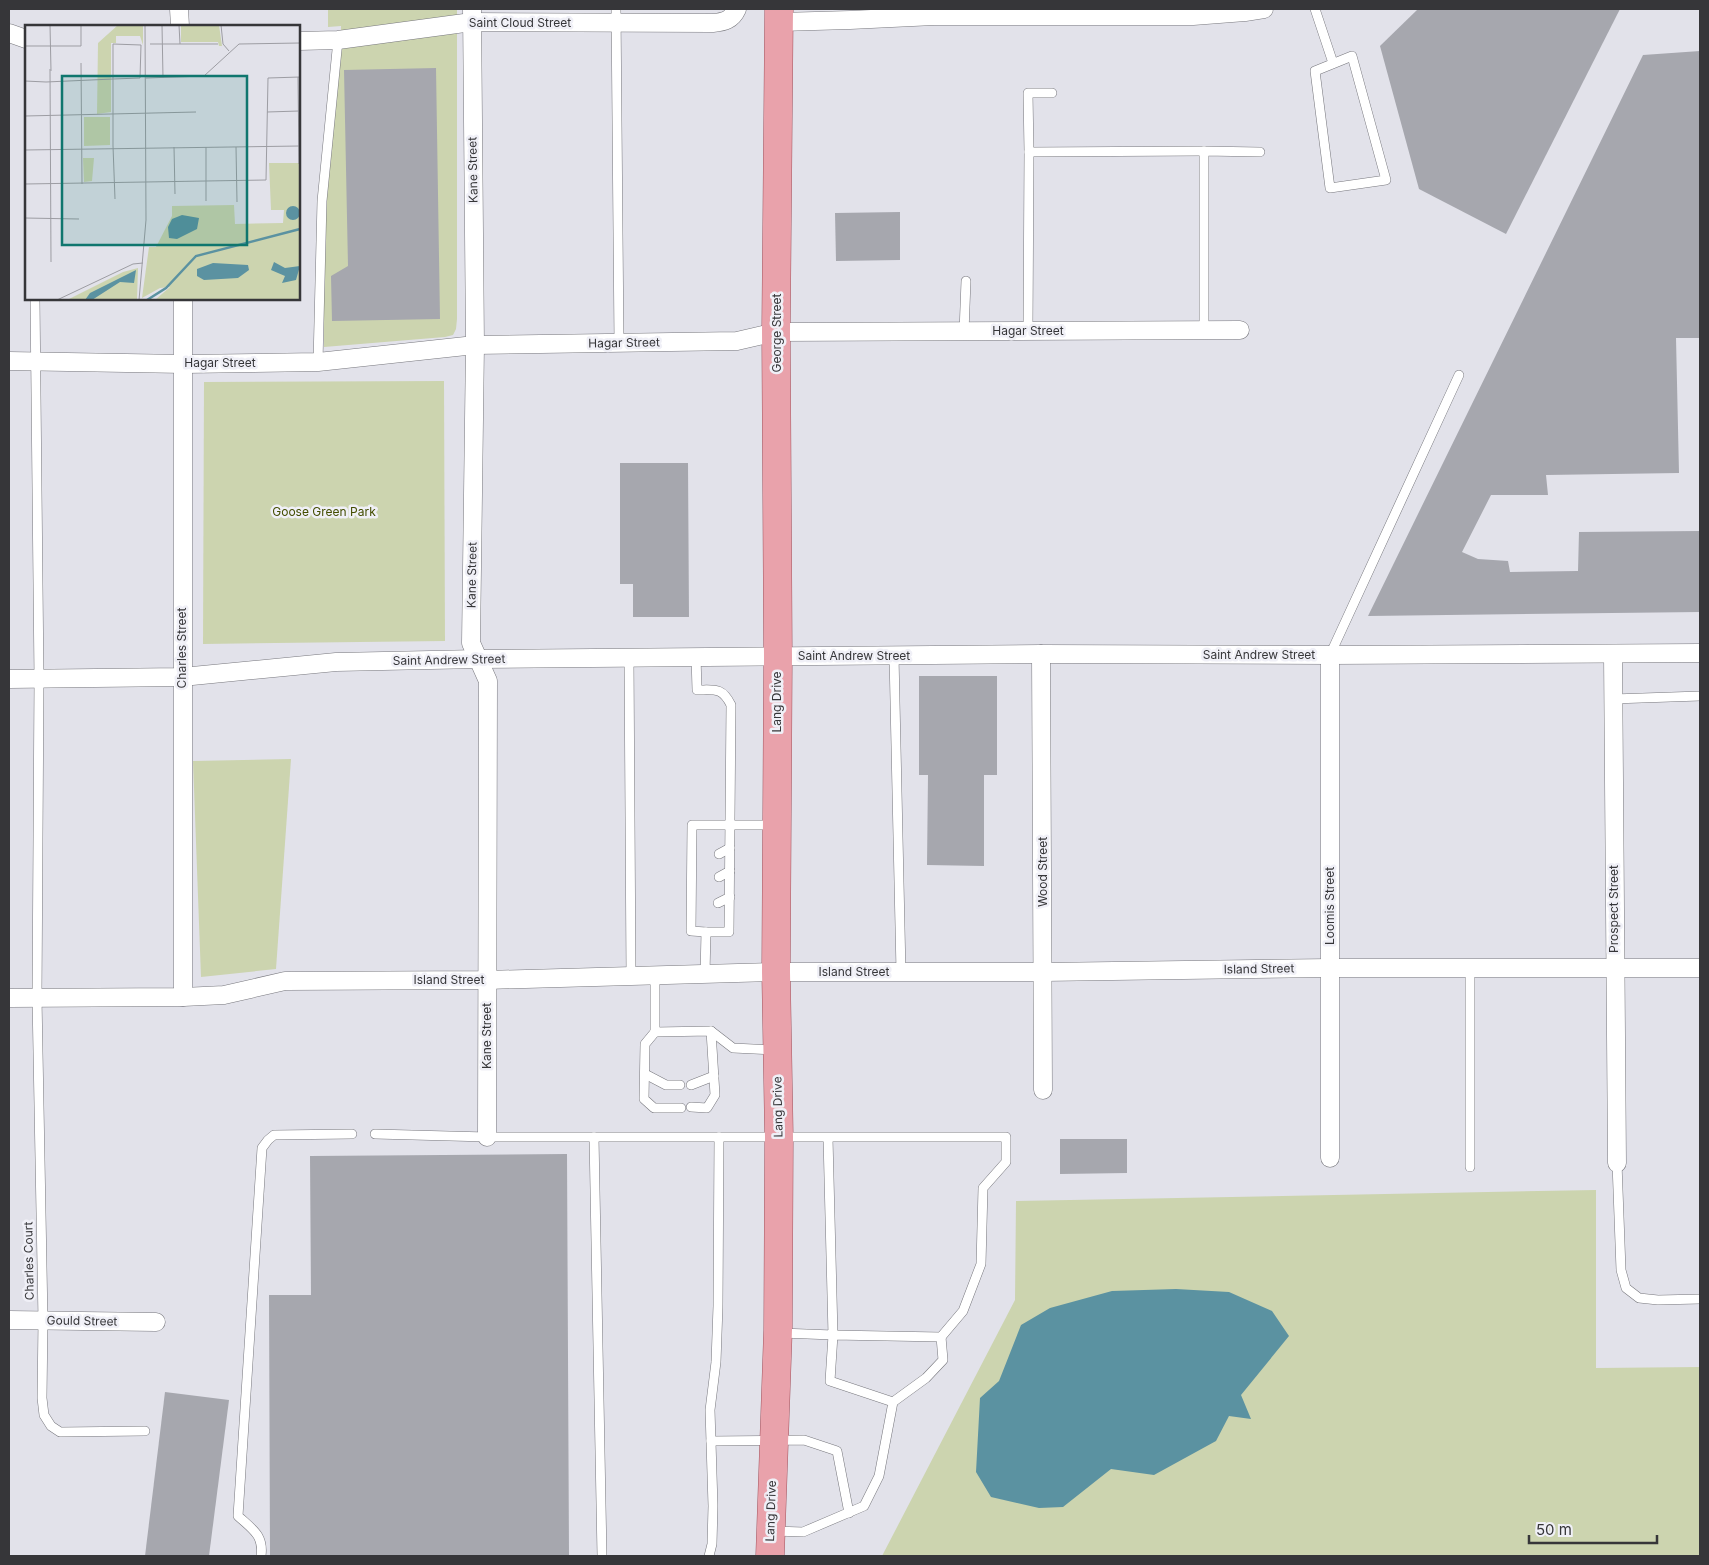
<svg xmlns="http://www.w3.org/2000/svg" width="1709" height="1565" viewBox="0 0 1709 1565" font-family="Inter,sans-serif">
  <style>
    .green { fill: #ccd4af }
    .water { fill: #5b92a1 }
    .building { fill: #a6a7ae }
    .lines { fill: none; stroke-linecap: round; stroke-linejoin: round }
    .lane-casing { stroke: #77777d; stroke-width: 10 }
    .street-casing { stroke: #77777d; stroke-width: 19 }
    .primary-casing { stroke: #a1545f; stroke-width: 29 }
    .lane { stroke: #fff; stroke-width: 9 }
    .street { stroke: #fff; stroke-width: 18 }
    .primary { stroke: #e9a2ab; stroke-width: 28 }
    .labels { text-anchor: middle; stroke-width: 5; stroke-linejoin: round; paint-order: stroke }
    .street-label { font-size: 12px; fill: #363639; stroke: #f0f0f7 }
    .park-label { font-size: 12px; fill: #434d00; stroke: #f0f0f7 }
    .inset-river { fill: none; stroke: #5b92a1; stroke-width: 2.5 }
    .inset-road { fill: none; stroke: #9d9da3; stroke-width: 1 }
    .view { fill: #0f766e; fill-opacity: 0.15; stroke: #0f766e; stroke-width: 2.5 }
    .inset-edge { fill: none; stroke: #363639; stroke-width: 2.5 }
  </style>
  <rect width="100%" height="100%" fill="#e2e2ea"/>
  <!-- green -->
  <g class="green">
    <path d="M 328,9 L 457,9 L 457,319 L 456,329 L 453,335 L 445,337 L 324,347 L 324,208 L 340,58 L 341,26 L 328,27 Z"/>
    <path d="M 444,381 L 445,641 L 203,644 L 204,382 Z"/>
    <path d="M 291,759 L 276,969 L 201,977 L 193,761 Z"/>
    <path d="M 1596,1190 L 1596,1368 L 1700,1367 L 1700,1556 L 882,1556 L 1015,1300 L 1016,1201 Z"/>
  </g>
  <!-- water -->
  <path class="water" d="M 1176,1289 L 1229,1292 L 1272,1311 L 1289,1336 L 1241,1395 L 1251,1419 L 1229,1416 L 1216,1441 L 1154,1475 L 1111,1469 L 1063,1507 L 1039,1508 L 991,1497 L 976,1472 L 980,1398 L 999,1381 L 1021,1325 L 1050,1308 L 1112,1291 Z"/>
  <!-- building -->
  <g class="building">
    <path d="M 1418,9 L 1620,9 L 1506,234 L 1419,189 L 1380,46 Z"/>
    <path d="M 1700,51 L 1700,338 L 1676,338 L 1679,473 L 1546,475 L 1548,495 L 1491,495 L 1462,552 L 1478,559 L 1508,561 L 1510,572 L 1578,571 L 1579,532 L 1700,531 L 1700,612 L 1368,616 L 1643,55 Z"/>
    <path d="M 436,68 L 440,319 L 332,321 L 331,276 L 348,266 L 344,70 Z"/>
    <path d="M 900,212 L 900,260 L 836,261 L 835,213 Z"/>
    <path d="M 620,463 L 688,463 L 689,617 L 633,617 L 633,584 L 620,584 Z"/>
    <path d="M 919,676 L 997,676 L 997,775 L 984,775 L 984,866 L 927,865 L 928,775 L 919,775 Z"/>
    <path d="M 1060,1139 L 1127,1139 L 1127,1173 L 1060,1174 Z"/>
    <path d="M 567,1154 L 569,1556 L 270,1556 L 269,1295 L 311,1295 L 310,1156 Z"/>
    <path d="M 165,1392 L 229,1400 L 209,1556 L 145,1556 Z"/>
  </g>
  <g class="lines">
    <!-- lane casing -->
    <g class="lane-casing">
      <g id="lane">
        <path d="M 616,9 L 619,343"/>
        <path d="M 1315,9 L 1333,63"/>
        <path d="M 1352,56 L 1386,180 L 1330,188 L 1315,71 Z"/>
        <path d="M 1052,93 L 1028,93 L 1029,152 L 1204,151"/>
        <path d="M 35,299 L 39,679 L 37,998 L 43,1320 L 42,1398 L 44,1415 L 51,1426 L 60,1432 L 145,1431"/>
        <path d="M 1204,330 L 1204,151 L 1260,152"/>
        <path d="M 1028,331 L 1029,152"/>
        <path d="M 964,332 L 966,281"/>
        <path d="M 318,362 L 322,201 L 338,40"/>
        <path d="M 1330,655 L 1459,375"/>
        <path d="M 696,656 L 697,690 C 715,690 722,687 731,705 L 729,932 L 706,932 L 705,974"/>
        <path d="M 894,656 L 901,972"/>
        <path d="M 629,658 L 631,976"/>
        <path d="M 1613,699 L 1700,696"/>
        <path d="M 719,854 L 730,848"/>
        <path d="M 719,877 L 730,871"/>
        <path d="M 718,903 L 730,897"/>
        <path d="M 706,932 L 691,931 L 692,825 L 773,825"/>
        <path d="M 655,975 L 655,1032 L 711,1031 L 733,1048 L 775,1050"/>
        <path d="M 655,1032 L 645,1044 L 644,1099 L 654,1108 L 681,1108"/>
        <path d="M 645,1074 L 666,1085 L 680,1085"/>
        <path d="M 691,1085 L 714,1076"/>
        <path d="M 691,1107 L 707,1108 L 715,1095 L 711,1031"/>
        <path d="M 375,1134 L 487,1137 L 1006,1137 L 1006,1162 L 983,1188 L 981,1264 L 963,1311 L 941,1337 L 833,1335 L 830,1381 L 893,1402 L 879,1476 L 864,1506 L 803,1532 L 774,1531"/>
        <path d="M 594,1137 L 602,1556"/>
        <path d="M 1617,1163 L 1621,1270 L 1626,1288 L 1639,1298 L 1658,1300 L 1700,1299"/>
        <path d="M 1470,1167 L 1470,968"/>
        <path d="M 781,1333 L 833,1335 L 828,1138"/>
        <path d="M 893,1402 L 926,1378 L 943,1360 L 941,1337"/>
        <path d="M 711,1441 L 804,1440 L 837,1451 L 849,1513"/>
        <path d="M 261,1556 C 264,1535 252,1529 238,1516 L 262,1148 L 268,1140 L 274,1135 L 352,1134"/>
        <path d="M 709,1556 L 712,1544 L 713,1506 L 710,1410 L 716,1362 L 718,1306 L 719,1137"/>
      </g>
    </g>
    <!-- street casing -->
    <g class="street-casing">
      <g id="street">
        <path d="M 179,9 L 180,26"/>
        <path d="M 472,9 L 475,345 L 471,643 L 488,681 L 487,1137"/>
        <path d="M 780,22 L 850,20 L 934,16 L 1193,16 L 1245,12 L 1264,9"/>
        <path d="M 9,33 L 26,39"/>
        <path d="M 299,41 L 338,40 L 472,22 L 713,23 C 724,22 732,20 737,9"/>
        <path d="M 183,299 L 183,997"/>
        <path d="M 9,361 L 184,364 L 318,362 L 475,345 L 737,341 L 776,332 L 1240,330"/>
        <path d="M 1041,654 L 1043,1090"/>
        <path d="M 1613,654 L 1617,1163"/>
        <path d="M 1330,655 L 1330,1158"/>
        <path d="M 9,679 L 182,677 L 336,662 L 478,659 L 1041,654 L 1330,655 L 1700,653"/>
        <path d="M 9,998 L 183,997 L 224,995 L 285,981 L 487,980 L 776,972 L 1043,972 L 1330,968 L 1700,968"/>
        <path d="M 9,1320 L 156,1322"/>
      </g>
    </g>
    <!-- primary casing -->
    <g class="primary-casing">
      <path id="primary" d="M 770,1556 L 778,1330 L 779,1137 L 776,972 L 778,657 L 776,332 L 779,9"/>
    </g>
    <!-- lane -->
    <use href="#lane" class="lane"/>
    <!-- street -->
    <use href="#street" class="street"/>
    <!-- primary -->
    <use href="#primary" class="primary"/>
  </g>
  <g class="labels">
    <!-- street labels -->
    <g class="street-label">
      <text x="520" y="27">Saint Cloud Street</text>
      <text transform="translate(473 170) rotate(-91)" y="4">Kane Street</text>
      <text x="1028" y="335">Hagar Street</text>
      <text transform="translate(777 333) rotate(-90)" y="4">George Street</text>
      <text transform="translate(624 343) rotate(-1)" y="4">Hagar Street</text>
      <text x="220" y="367">Hagar Street</text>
      <text transform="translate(472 575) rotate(-89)" y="4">Kane Street</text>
      <text transform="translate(182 648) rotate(-90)" y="4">Charles Street</text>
      <text x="1259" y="659">Saint Andrew Street</text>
      <text x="854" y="660">Saint Andrew Street</text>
      <text transform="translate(449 660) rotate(-1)" y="4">Saint Andrew Street</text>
      <text transform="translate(777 702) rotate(-90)" y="4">Lang Drive</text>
      <text transform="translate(1043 872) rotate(-90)" y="4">Wood Street</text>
      <text transform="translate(1330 906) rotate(-90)" y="4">Loomis Street</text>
      <text transform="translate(1614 909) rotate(-90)" y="4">Prospect Street</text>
      <text transform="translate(1259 969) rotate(-1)" y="4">Island Street</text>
      <text x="854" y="976">Island Street</text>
      <text x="449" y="984">Island Street</text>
      <text transform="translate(487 1036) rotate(-90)" y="4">Kane Street</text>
      <text transform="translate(778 1107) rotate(-91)" y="4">Lang Drive</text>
      <text transform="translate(29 1261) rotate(-91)" y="4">Charles Court</text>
      <text transform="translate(82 1321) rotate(1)" y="4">Gould Street</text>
      <text transform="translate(771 1511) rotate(-88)" y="4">Lang Drive</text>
    </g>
    <!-- park labels -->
    <g class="park-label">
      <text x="324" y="516">Goose Green Park</text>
    </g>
  </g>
  <!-- overview -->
  <g transform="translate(25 25)">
    <rect width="275" height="275" fill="#e2e2ea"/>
    <path d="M 93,0 L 118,0 L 118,20 L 115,11 L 91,11 L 91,18 L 86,18 L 86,87 L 72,89 L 73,18 ZM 156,0 L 194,0 L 197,21 L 194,21 L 193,17 L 156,17 ZM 59,92 L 85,92 L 85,120 L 59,121 ZM 58,133 L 69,133 L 67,156 L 59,157 ZM 244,138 L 275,138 L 275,275 L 130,275 L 145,262 L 135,263 L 117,273 L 124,222 L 131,222 L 147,191 L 147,181 L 209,180 L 210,199 L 258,198 L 259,185 L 246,185 ZM 113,243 L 112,275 L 42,275 L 98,247 Z" fill="#ccd4af"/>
    <path d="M261 188a7 7 0 1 1 14 0a7 7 0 1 1-14 0ZM 157,190 L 174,193 L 172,204 L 152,214 L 144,213 L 143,202 L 147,194 ZM 249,237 L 260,243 L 275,241 L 271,255 L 257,258 L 260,251 L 246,245 ZM 188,238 L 223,240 L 224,245 L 213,253 L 179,255 L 172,251 L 172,244 ZM 111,245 L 109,258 L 95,257 L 67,275 L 60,275 L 65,268 Z" fill="#5b92a1"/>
    <path class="inset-river" d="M 122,275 L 141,263 L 171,231 L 275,204"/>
    <path class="inset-road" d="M 25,0 L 26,46M 137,0 L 138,53M 154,0 L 155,19M 196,0 L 198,19 L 204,26M 125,19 L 193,19M 0,21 L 56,21 L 56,0M 56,38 L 57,159M 25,44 L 26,237M 273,52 L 274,139M 121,53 L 179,51 L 214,19 L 275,18M 0,56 L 21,57 L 88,54 L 115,53 L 116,20 L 88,19 L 88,121 L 90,174M 242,87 L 274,86M 0,91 L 171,87M 149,122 L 150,169M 181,122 L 181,176M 211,122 L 212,177M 0,125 L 275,121M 0,159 L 241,155 L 243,53 L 275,52M 0,193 L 54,194M 32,275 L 108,239 L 118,238M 114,275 L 121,195 L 120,0"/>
    <path class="view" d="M 37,51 L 222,51 L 222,220 L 37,220 Z"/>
    <rect width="275" height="275" class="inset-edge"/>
  </g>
  <!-- border -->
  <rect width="1709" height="1565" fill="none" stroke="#363639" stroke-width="20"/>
  <!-- scale -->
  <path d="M1529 1535v8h128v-8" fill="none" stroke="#363639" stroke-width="2.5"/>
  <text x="1536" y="1535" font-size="15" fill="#363639" stroke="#f0f0f7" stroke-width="4" paint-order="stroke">50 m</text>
</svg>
